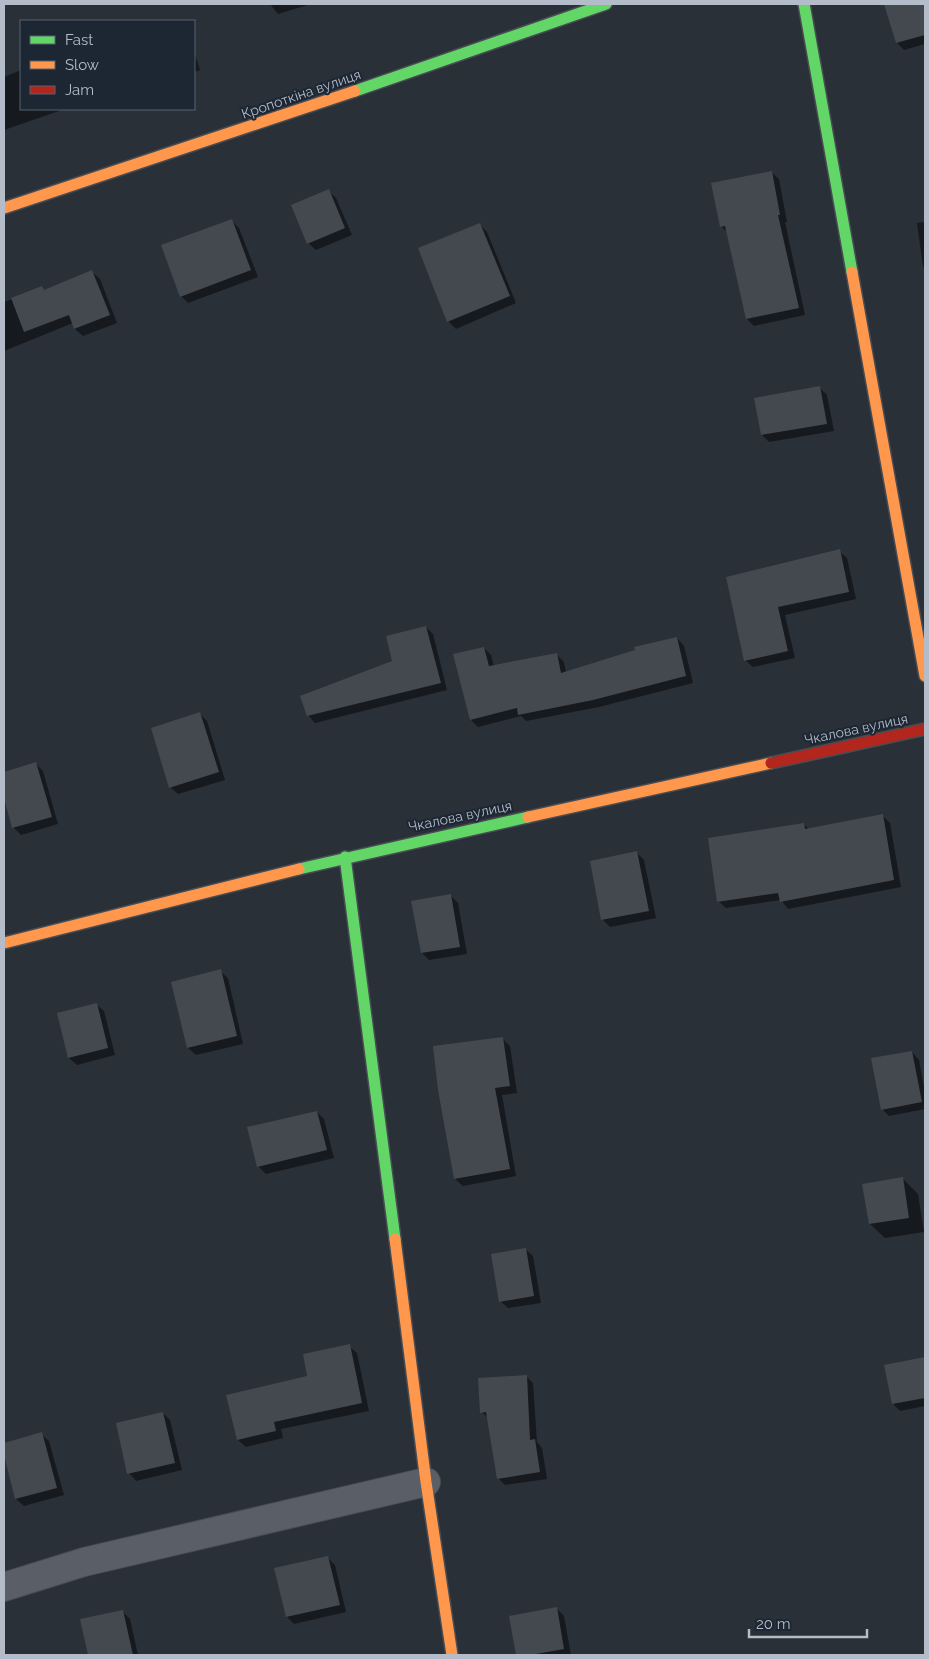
<svg xmlns="http://www.w3.org/2000/svg" width="929" height="1659" viewBox="0 0 929 1659" font-family="Raleway,sans-serif">
  <style>
    .shadow { fill: #0007 }
    .building { fill: #444950 }
    .lines { fill: none; stroke-linecap: round; stroke-linejoin: round }
    .street-casing { stroke: #484c53; stroke-width: 30 }
    .fast-casing { stroke: #484c53; stroke-width: 14 }
    .slow-casing { stroke: #484c53; stroke-width: 14 }
    .jam-casing { stroke: #484c53; stroke-width: 14 }
    .street { stroke: #5a5e66; stroke-width: 28 }
    .fast { stroke: #63d668; stroke-width: 11 }
    .slow { stroke: #ff974d; stroke-width: 11 }
    .jam { stroke: #b3261e; stroke-width: 11 }
    .labels { text-anchor: middle; stroke-width: 4; stroke-linejoin: round; paint-order: stroke }
    .street-label { font-size: 14px; fill: #b4bcc9; stroke: #1d2633 }
  </style>
  <rect width="100%" height="100%" fill="#2a3038"/>
  <!-- shadow -->
  <g class="shadow">
    <path d="M 270,4 L 311,4 L 278,14 Z"/>
    <path d="M 886,4 L 925,4 L 925,44 L 904,50 L 897,43 Z"/>
    <path d="M 194,51 L 200,70 L 194,72 Z"/>
    <path d="M 21,70 L 21,109 L 65,109 L 4,130 L 4,77 Z"/>
    <path d="M 771,172 L 779,179 L 787,222 L 785,222 L 805,315 L 754,326 L 747,319 L 728,233 L 721,226 Z"/>
    <path d="M 329,191 L 336,198 L 352,235 L 316,250 L 308,243 Z"/>
    <path d="M 232,221 L 239,228 L 258,277 L 188,303 L 181,296 Z"/>
    <path d="M 925,222 L 925,269 L 923,267 L 917,223 Z"/>
    <path d="M 479,224 L 487,232 L 516,303 L 456,329 L 448,321 Z"/>
    <path d="M 92,272 L 100,279 L 117,323 L 83,336 L 75,329 L 73,323 L 4,351 L 4,302 L 42,288 L 45,291 Z"/>
    <path d="M 820,388 L 827,395 L 834,431 L 769,442 L 762,435 Z"/>
    <path d="M 839,551 L 847,558 L 856,599 L 785,615 L 795,658 L 753,667 L 745,660 L 727,578 Z"/>
    <path d="M 426,627 L 433,634 L 447,690 L 315,723 L 308,715 L 394,662 Z"/>
    <path d="M 677,638 L 684,646 L 693,683 L 599,707 L 526,721 L 521,716 L 478,727 L 471,720 L 484,648 L 491,655 L 494,666 L 556,654 L 564,662 L 566,673 Z"/>
    <path d="M 200,714 L 207,721 L 225,780 L 178,794 L 170,787 Z"/>
    <path d="M 36,764 L 43,771 L 58,824 L 21,835 L 13,827 L 4,794 L 4,773 Z"/>
    <path d="M 883,816 L 890,823 L 901,887 L 788,909 L 781,900 L 726,908 L 718,901 L 804,825 L 809,829 Z"/>
    <path d="M 637,853 L 644,860 L 656,918 L 610,927 L 602,919 Z"/>
    <path d="M 450,895 L 458,903 L 467,954 L 429,960 L 422,953 Z"/>
    <path d="M 220,971 L 228,978 L 243,1044 L 196,1055 L 188,1048 Z"/>
    <path d="M 96,1004 L 104,1011 L 115,1055 L 77,1065 L 69,1058 L 58,1014 Z"/>
    <path d="M 503,1039 L 510,1046 L 517,1093 L 502,1095 L 516,1176 L 463,1186 L 455,1179 L 439,1090 Z"/>
    <path d="M 912,1052 L 919,1060 L 925,1092 L 925,1109 L 889,1116 L 882,1109 Z"/>
    <path d="M 317,1112 L 324,1119 L 334,1158 L 266,1174 L 258,1166 Z"/>
    <path d="M 903,1179 L 918,1194 L 924,1232 L 885,1238 L 870,1224 Z"/>
    <path d="M 525,1249 L 533,1256 L 541,1303 L 508,1308 L 500,1301 Z"/>
    <path d="M 349,1346 L 357,1353 L 369,1411 L 281,1429 L 283,1438 L 246,1447 L 238,1440 L 228,1396 L 309,1377 Z"/>
    <path d="M 925,1358 L 925,1406 L 900,1411 L 893,1404 L 885,1366 Z"/>
    <path d="M 526,1376 L 533,1383 L 537,1442 L 542,1448 L 547,1479 L 505,1485 L 498,1478 L 489,1419 L 482,1412 Z"/>
    <path d="M 163,1413 L 170,1420 L 182,1470 L 136,1481 L 129,1473 Z"/>
    <path d="M 41,1434 L 49,1441 L 64,1495 L 24,1506 L 16,1499 L 4,1450 L 4,1444 Z"/>
    <path d="M 327,1557 L 335,1565 L 346,1612 L 294,1624 L 287,1617 L 276,1569 Z"/>
    <path d="M 556,1608 L 564,1616 L 571,1655 L 517,1655 L 510,1617 Z"/>
    <path d="M 123,1612 L 130,1619 L 138,1655 L 89,1655 L 81,1620 Z"/>
  </g>
  <!-- building -->
  <g class="building">
    <path d="M 884,4 L 925,4 L 925,35 L 896,43 Z"/>
    <path d="M 772,171 L 780,215 L 778,215 L 799,308 L 746,319 L 725,226 L 720,227 L 711,183 Z"/>
    <path d="M 329,189 L 345,228 L 307,244 L 291,205 Z"/>
    <path d="M 232,219 L 251,270 L 180,297 L 161,245 Z"/>
    <path d="M 480,223 L 510,296 L 447,322 L 418,248 Z"/>
    <path d="M 92,270 L 110,315 L 74,329 L 69,315 L 24,332 L 11,298 L 42,286 L 44,290 Z"/>
    <path d="M 820,386 L 827,424 L 761,435 L 754,398 Z"/>
    <path d="M 840,549 L 849,592 L 778,607 L 788,651 L 744,661 L 726,577 Z"/>
    <path d="M 426,626 L 441,683 L 307,716 L 300,696 L 392,661 L 386,636 Z"/>
    <path d="M 677,637 L 686,676 L 593,700 L 518,715 L 517,708 L 470,720 L 453,654 L 484,647 L 489,666 L 557,653 L 561,673 L 635,650 L 634,647 Z"/>
    <path d="M 200,712 L 219,772 L 169,788 L 151,728 Z"/>
    <path d="M 36,762 L 52,817 L 12,828 L 4,798 L 4,772 Z"/>
    <path d="M 883,814 L 894,880 L 780,902 L 778,893 L 717,902 L 708,838 L 804,823 L 805,829 Z"/>
    <path d="M 637,851 L 649,911 L 601,920 L 590,861 Z"/>
    <path d="M 451,894 L 460,947 L 421,953 L 411,901 Z"/>
    <path d="M 221,969 L 237,1036 L 187,1048 L 171,982 Z"/>
    <path d="M 97,1003 L 108,1048 L 68,1058 L 57,1013 Z"/>
    <path d="M 503,1037 L 510,1086 L 495,1088 L 510,1169 L 454,1179 L 438,1090 L 433,1046 Z"/>
    <path d="M 912,1051 L 922,1102 L 881,1110 L 871,1058 Z"/>
    <path d="M 317,1111 L 327,1150 L 257,1167 L 247,1127 Z"/>
    <path d="M 903,1177 L 909,1218 L 869,1224 L 862,1184 Z"/>
    <path d="M 526,1248 L 534,1296 L 499,1302 L 491,1254 Z"/>
    <path d="M 350,1344 L 362,1403 L 274,1422 L 276,1431 L 237,1440 L 226,1395 L 307,1376 L 303,1354 Z"/>
    <path d="M 925,1357 L 925,1398 L 892,1404 L 884,1365 Z"/>
    <path d="M 527,1375 L 530,1440 L 535,1439 L 540,1472 L 497,1479 L 486,1412 L 480,1413 L 478,1378 Z"/>
    <path d="M 163,1412 L 175,1463 L 127,1474 L 116,1423 Z"/>
    <path d="M 42,1432 L 57,1488 L 15,1499 L 4,1455 L 4,1443 Z"/>
    <path d="M 328,1556 L 340,1605 L 286,1617 L 274,1568 Z"/>
    <path d="M 557,1607 L 564,1649 L 530,1655 L 516,1655 L 509,1616 Z"/>
    <path d="M 123,1610 L 133,1655 L 88,1655 L 80,1619 Z"/>
  </g>
  <g class="lines">
    <!-- street casing -->
    <g class="street-casing">
      <path id="street" d="M 4,1587 L 84,1562 L 426,1482"/>
    </g>
    <!-- fast casing -->
    <g class="fast-casing">
      <g id="fast">
        <path d="M 804,4 L 852,272"/>
        <path d="M 355,91 L 606,4"/>
        <path d="M 345,857 L 395,1239"/>
        <path d="M 299,869 L 528,817"/>
      </g>
    </g>
    <!-- slow casing -->
    <g class="slow-casing">
      <g id="slow">
        <path d="M 4,208 L 355,91"/>
        <path d="M 852,272 L 925,676"/>
        <path d="M 528,817 L 771,763"/>
        <path d="M 4,943 L 299,869"/>
        <path d="M 395,1239 L 426,1482 L 452,1655"/>
      </g>
    </g>
    <!-- jam casing -->
    <g class="jam-casing">
      <path id="jam" d="M 771,763 L 925,729"/>
    </g>
    <!-- street -->
    <use href="#street" class="street"/>
    <!-- fast -->
    <use href="#fast" class="fast"/>
    <!-- slow -->
    <use href="#slow" class="slow"/>
    <!-- jam -->
    <use href="#jam" class="jam"/>
  </g>
  <g class="labels">
    <!-- street labels -->
    <g class="street-label">
      <text transform="translate(301 94) rotate(-19)" y="5">Кропоткіна вулиця</text>
      <text transform="translate(856 729) rotate(-12)" y="5">Чкалова вулиця</text>
      <text transform="translate(460 816) rotate(-12)" y="5">Чкалова вулиця</text>
    </g>
  </g>
  <!-- border -->
  <rect width="929" height="1659" fill="none" stroke="#b4bcc9" stroke-width="10"/>
  <!-- legend -->
  <rect x="20" y="20" width="175" height="90" fill="#1d2633" stroke="#59626f"/>
  <rect x="30" y="36" width="25" height="8" fill="#63d668" stroke="#59626f"/>
  <text x="65" y="45" font-size="15" fill="#b4bcc9">Fast</text>
  <rect x="30" y="61" width="25" height="8" fill="#ff974d" stroke="#59626f"/>
  <text x="65" y="70" font-size="15" fill="#b4bcc9">Slow</text>
  <rect x="30" y="86" width="25" height="8" fill="#b3261e" stroke="#59626f"/>
  <text x="65" y="95" font-size="15" fill="#b4bcc9">Jam</text>
  <!-- scale -->
  <path d="M749 1629v8h118v-8" fill="none" stroke="#b4bcc9" stroke-width="2.5"/>
  <text x="756" y="1629" font-size="15" fill="#b4bcc9" stroke="#1d2633" stroke-width="4" paint-order="stroke">20 m</text>
</svg>
